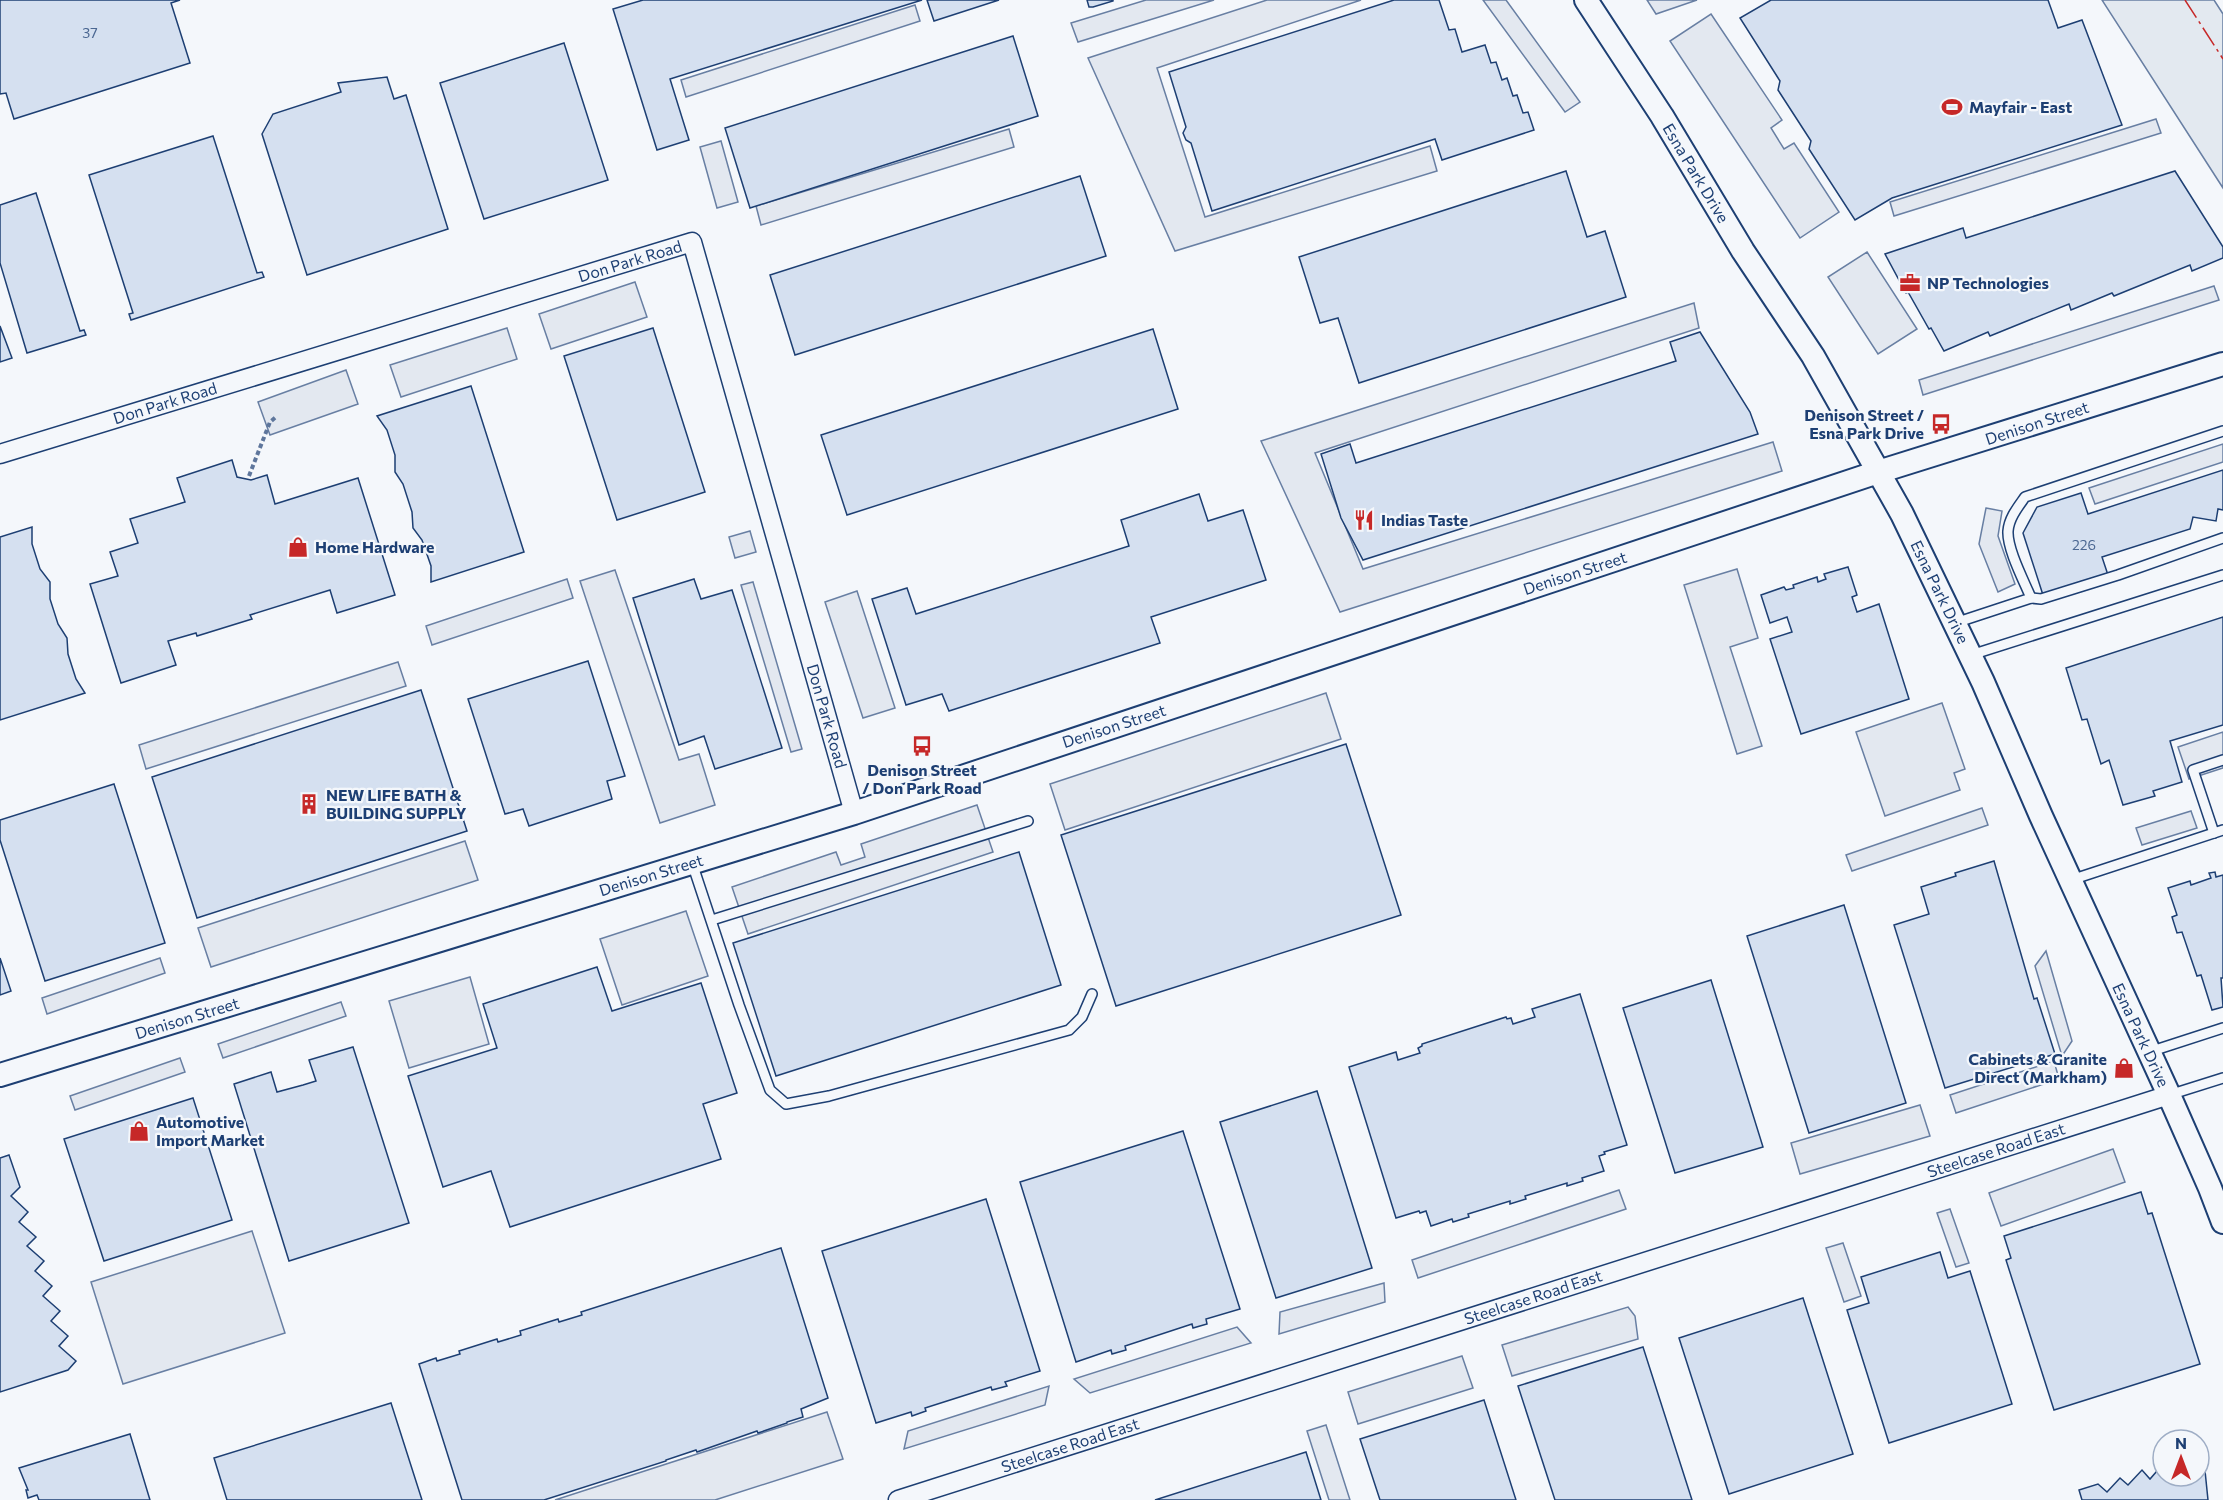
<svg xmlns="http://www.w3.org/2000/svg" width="2223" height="1500" viewBox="0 0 2223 1500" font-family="Commissioner,sans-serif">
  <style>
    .green { fill: #e3e9f0; stroke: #687fa3; stroke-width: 1.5 }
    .parking { fill: #e3e8f0; stroke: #687fa3; stroke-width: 1.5 }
    .building { fill: #d5e0f0; stroke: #1d3f73; stroke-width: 1.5 }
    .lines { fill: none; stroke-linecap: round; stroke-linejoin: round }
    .service-casing { stroke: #1d3f73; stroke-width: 12 }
    .minor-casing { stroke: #1d3f73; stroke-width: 21 }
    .tertiary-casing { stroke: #1d3f73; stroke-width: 26 }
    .path { stroke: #5e769c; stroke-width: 4; stroke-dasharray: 4.5 3; stroke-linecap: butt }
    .service { stroke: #f4f7fb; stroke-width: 9 }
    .minor { stroke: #f4f7fb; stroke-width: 18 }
    .tertiary { stroke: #f4f7fb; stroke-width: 22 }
    .power { stroke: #c62828; stroke-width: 1.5; stroke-dasharray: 21 4.5 3 4.5; stroke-linecap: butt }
    .labels { text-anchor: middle; stroke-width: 4.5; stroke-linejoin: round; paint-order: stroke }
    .number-label { font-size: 14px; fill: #4b6792 }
    .poi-label { font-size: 16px; font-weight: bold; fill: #1d3f73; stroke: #f4f7fb; text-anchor: start }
    .street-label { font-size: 16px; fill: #1d3f73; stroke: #f4f7fb }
  </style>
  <rect width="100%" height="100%" fill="#f4f7fb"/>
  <!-- green -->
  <path class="green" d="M 2102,0 L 2214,0 L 2223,14 L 2223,188 Z"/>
  <!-- parking -->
  <g class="parking">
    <path d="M 1146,0 L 1214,0 L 1078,42 L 1071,23 Z"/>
    <path d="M 1267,0 L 1361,0 L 1157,68 L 1205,217 L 1430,146 L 1437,171 L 1175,251 L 1088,58 Z"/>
    <path d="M 1483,0 L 1506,0 L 1580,102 L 1565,112 Z"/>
    <path d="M 1647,0 L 1697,0 L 1656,14 Z"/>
    <path d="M 915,5 L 920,21 L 686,97 L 681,80 Z"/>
    <path d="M 1711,14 L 1782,120 L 1771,128 L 1784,149 L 1794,143 L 1839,212 L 1800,238 L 1670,41 Z"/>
    <path d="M 2156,119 L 2161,133 L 1894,216 L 1890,202 Z"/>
    <path d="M 1009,129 L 1014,147 L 761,225 L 756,206 Z"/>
    <path d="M 721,141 L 738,202 L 717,208 L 700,147 Z"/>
    <path d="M 1867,252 L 1917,329 L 1878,354 L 1828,277 Z"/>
    <path d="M 635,282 L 647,317 L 551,349 L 539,314 Z"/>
    <path d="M 2214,286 L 2219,300 L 1923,395 L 1919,380 Z"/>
    <path d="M 1694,303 L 1699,328 L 1315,453 L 1363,569 L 1773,442 L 1782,471 L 1340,612 L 1261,441 Z"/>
    <path d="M 507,328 L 517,359 L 401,397 L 390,365 Z"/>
    <path d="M 346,370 L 358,404 L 270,435 L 258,402 Z"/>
    <path d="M 2223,444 L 2223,462 L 2095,504 L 2089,488 Z"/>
    <path d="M 1986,508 L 2002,511 L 1998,536 L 2015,584 L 1998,592 L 1979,544 Z"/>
    <path d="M 750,531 L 756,552 L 735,558 L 729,537 Z"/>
    <path d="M 1737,569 L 1758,638 L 1730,647 L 1762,746 L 1737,754 L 1684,585 Z"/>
    <path d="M 615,570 L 679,760 L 699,754 L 715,805 L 660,823 L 580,581 Z"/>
    <path d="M 567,579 L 573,598 L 432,645 L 426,626 Z"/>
    <path d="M 753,582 L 802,749 L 791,752 L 741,585 Z"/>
    <path d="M 857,591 L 895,708 L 863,718 L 825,602 Z"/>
    <path d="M 398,662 L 406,686 L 146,769 L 139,745 Z"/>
    <path d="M 1326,693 L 1341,739 L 1065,830 L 1050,784 Z"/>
    <path d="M 1942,703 L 1965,769 L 1954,773 L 1960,790 L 1885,816 L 1856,732 Z"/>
    <path d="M 2223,732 L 2223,768 L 2189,779 L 2178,747 Z"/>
    <path d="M 977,805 L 993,852 L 748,934 L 732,887 L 836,852 L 841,865 L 865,857 L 861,844 Z"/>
    <path d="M 1982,808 L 1988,825 L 1852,871 L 1846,855 Z"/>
    <path d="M 2191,811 L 2197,828 L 2142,845 L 2136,828 Z"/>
    <path d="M 465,841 L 478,880 L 211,967 L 198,928 Z"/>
    <path d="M 686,911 L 708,976 L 622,1005 L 600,939 Z"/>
    <path d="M 2046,951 L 2072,1041 L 2062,1056 L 2035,966 Z"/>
    <path d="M 160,958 L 165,973 L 47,1014 L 42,998 Z"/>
    <path d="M 470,977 L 489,1044 L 409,1068 L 389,1001 Z"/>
    <path d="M 341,1002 L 346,1016 L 223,1058 L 218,1044 Z"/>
    <path d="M 180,1058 L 185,1072 L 75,1110 L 70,1096 Z"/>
    <path d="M 2054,1061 L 2059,1079 L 1956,1113 L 1950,1095 Z"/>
    <path d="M 1920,1105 L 1930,1136 L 1800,1174 L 1791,1143 Z"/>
    <path d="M 2113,1149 L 2125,1182 L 2001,1226 L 1989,1193 Z"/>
    <path d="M 1619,1190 L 1626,1209 L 1418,1278 L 1412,1260 Z"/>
    <path d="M 1950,1209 L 1969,1263 L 1956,1267 L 1937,1213 Z"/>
    <path d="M 252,1231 L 285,1333 L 123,1384 L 91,1282 Z"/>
    <path d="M 1843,1243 L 1861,1296 L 1844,1302 L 1826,1248 Z"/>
    <path d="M 1384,1283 L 1385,1302 L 1279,1334 L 1280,1312 Z"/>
    <path d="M 1628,1307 L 1635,1316 L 1638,1339 L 1512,1376 L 1502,1345 Z"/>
    <path d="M 1237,1327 L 1251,1343 L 1090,1393 L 1074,1379 Z"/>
    <path d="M 1462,1356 L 1473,1388 L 1358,1424 L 1348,1392 Z"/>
    <path d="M 1049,1386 L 1045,1405 L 904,1449 L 908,1431 Z"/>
    <path d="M 827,1412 L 843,1459 L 715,1500 L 555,1500 Z"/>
    <path d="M 1326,1425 L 1350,1500 L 1329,1500 L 1307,1431 Z"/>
  </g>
  <!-- building -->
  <g class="building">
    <path d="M 0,0 L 180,0 L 171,3 L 190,63 L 14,119 L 6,93 L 0,94 Z"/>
    <path d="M 643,0 L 922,0 L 670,79 L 689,140 L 657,150 L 613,9 Z"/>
    <path d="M 927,0 L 999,0 L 934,21 Z"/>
    <path d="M 1087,0 L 1113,0 L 1113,1 L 1093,7 L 1089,7 Z"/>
    <path d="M 1394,0 L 1439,0 L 1449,30 L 1455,29 L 1462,52 L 1485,45 L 1491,63 L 1496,62 L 1502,80 L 1507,78 L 1513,96 L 1517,95 L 1523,113 L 1528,112 L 1534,130 L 1442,160 L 1435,139 L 1212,211 L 1191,143 L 1186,140 L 1183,133 L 1186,127 L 1169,72 Z"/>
    <path d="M 1771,0 L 2048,0 L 2058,28 L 2082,20 L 2122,125 L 1892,198 L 1855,220 L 1809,149 L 1811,141 L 1778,90 L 1780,81 L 1740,18 Z"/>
    <path d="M 1013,36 L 1038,116 L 750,208 L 725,128 Z"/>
    <path d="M 564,43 L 608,180 L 484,219 L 440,83 Z"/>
    <path d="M 387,77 L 394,99 L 406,95 L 448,229 L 307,275 L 262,134 L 273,114 L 341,92 L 338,83 Z"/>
    <path d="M 213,136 L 257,273 L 262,272 L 264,277 L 131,320 L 129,314 L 133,313 L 89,175 Z"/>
    <path d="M 1566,171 L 1587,237 L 1605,231 L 1626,297 L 1359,383 L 1338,318 L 1320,323 L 1299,257 Z"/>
    <path d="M 2175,171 L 2223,247 L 2223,258 L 2192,271 L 2190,265 L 2114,296 L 2112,293 L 2071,310 L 2069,304 L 1990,336 L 1988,332 L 1944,351 L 1931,328 L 1929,329 L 1908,292 L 1906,293 L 1885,254 L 1963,228 L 1966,238 Z"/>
    <path d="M 1080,176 L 1106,256 L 795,355 L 770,275 Z"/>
    <path d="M 36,193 L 80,331 L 84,330 L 86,335 L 27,353 L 0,263 L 0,205 Z"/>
    <path d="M 0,326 L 12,358 L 0,362 Z"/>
    <path d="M 653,328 L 705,492 L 617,520 L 564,356 Z"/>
    <path d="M 1153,329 L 1178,409 L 847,515 L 821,435 Z"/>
    <path d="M 1700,332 L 1750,412 L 1758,434 L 1363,560 L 1341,518 L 1321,454 L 1350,444 L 1356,463 L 1676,361 L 1670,342 Z"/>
    <path d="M 471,386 L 524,552 L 431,582 L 431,566 L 422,540 L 413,528 L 412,512 L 403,484 L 395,472 L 395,455 L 387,430 L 377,416 Z"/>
    <path d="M 232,460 L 237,477 L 251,480 L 267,475 L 275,504 L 358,478 L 395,595 L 337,613 L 330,590 L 250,615 L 252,619 L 197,636 L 196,633 L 168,641 L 176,665 L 121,683 L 90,584 L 118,576 L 110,552 L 138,543 L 130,519 L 185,502 L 177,478 Z"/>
    <path d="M 2223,470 L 2223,510 L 2218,509 L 2216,521 L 2193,517 L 2190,529 L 2102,557 L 2108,575 L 2043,595 L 2023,533 L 2037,507 L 2081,493 L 2088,514 Z"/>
    <path d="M 1199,494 L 1208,521 L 1243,510 L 1266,580 L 1151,617 L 1160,643 L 949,711 L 942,694 L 906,705 L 872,599 L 907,588 L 916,614 L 1129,546 L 1121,520 Z"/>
    <path d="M 32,527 L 32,544 L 40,569 L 50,582 L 50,599 L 58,624 L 67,638 L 68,654 L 76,679 L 85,693 L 0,720 L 0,537 Z"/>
    <path d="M 1848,567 L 1857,595 L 1852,597 L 1857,612 L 1879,604 L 1909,699 L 1801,734 L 1770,639 L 1792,632 L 1787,617 L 1770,623 L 1761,595 L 1784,587 L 1786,590 L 1794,588 L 1793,585 L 1817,577 L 1818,582 L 1826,579 L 1824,574 Z"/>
    <path d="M 694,579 L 701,599 L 732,590 L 782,748 L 715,769 L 704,736 L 679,745 L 633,598 Z"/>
    <path d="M 2223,617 L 2223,725 L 2170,741 L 2182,782 L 2153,791 L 2155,796 L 2123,805 L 2109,760 L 2101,764 L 2087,719 L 2082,720 L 2066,668 Z"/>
    <path d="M 588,661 L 625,776 L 607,781 L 612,799 L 529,826 L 523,809 L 505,814 L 468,699 Z"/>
    <path d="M 421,690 L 467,831 L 197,918 L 152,777 Z"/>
    <path d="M 1346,744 L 1401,915 L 1116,1006 L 1061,835 Z"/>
    <path d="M 114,784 L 165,943 L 45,981 L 0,840 L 0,820 Z"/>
    <path d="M 1019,852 L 1061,985 L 776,1076 L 733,943 Z"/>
    <path d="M 1994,861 L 2034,999 L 2037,998 L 2055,1054 L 1945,1088 L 1894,925 L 1929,914 L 1921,887 L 1956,876 L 1955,873 Z"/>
    <path d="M 2215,872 L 2216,877 L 2223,875 L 2223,978 L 2221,978 L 2223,1007 L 2212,1010 L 2201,975 L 2197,976 L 2182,932 L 2177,933 L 2172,917 L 2177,915 L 2168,888 L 2190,881 L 2191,885 L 2211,878 L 2209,873 Z"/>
    <path d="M 1844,905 L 1906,1103 L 1809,1133 L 1747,936 Z"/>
    <path d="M 0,958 L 11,991 L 0,995 Z"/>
    <path d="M 597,967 L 612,1011 L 701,983 L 737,1093 L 703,1104 L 721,1159 L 510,1227 L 491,1171 L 443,1187 L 408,1076 L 497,1048 L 483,1004 Z"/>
    <path d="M 1711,980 L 1763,1147 L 1675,1173 L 1623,1008 Z"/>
    <path d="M 1580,994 L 1627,1145 L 1604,1152 L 1605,1154 L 1599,1156 L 1604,1171 L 1582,1178 L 1583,1181 L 1567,1186 L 1567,1183 L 1525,1196 L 1526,1199 L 1510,1204 L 1510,1201 L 1468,1214 L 1469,1217 L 1453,1222 L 1452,1219 L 1431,1226 L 1426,1211 L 1420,1213 L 1419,1211 L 1396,1218 L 1349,1067 L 1396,1052 L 1398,1060 L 1420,1053 L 1418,1048 L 1422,1046 L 1422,1044 L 1506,1017 L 1507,1019 L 1511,1018 L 1513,1024 L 1535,1017 L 1532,1009 Z"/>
    <path d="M 353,1047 L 409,1223 L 289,1261 L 234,1084 L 271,1072 L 277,1092 L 303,1085 L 316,1081 L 309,1060 Z"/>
    <path d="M 1317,1091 L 1372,1268 L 1276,1298 L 1220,1122 Z"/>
    <path d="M 193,1098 L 232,1220 L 104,1261 L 64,1139 Z"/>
    <path d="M 1183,1131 L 1240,1309 L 1206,1319 L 1207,1324 L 1193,1328 L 1192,1324 L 1125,1346 L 1126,1350 L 1112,1354 L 1111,1350 L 1076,1362 L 1020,1182 Z"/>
    <path d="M 9,1155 L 20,1187 L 11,1196 L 28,1212 L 19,1222 L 36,1237 L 27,1246 L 44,1261 L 35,1271 L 52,1286 L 43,1296 L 60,1311 L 51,1321 L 68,1336 L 59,1346 L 76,1361 L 68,1370 L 0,1392 L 0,1158 Z"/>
    <path d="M 2141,1192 L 2148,1214 L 2152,1213 L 2200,1364 L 2054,1410 L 2006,1260 L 2011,1258 L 2004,1236 Z"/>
    <path d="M 986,1199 L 1040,1371 L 1005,1382 L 1007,1386 L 992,1390 L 991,1387 L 925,1408 L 926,1411 L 912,1416 L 911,1412 L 876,1423 L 822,1251 Z"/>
    <path d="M 781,1248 L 828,1398 L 801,1409 L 803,1417 L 787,1422 L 787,1423 L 758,1433 L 757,1431 L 697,1452 L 696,1450 L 666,1460 L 666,1461 L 544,1500 L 462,1500 L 419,1364 L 436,1358 L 437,1361 L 460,1354 L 459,1351 L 497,1339 L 498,1342 L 521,1335 L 520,1331 L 558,1319 L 559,1322 L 582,1315 L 581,1312 Z"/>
    <path d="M 1940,1252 L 1948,1278 L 1970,1271 L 2012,1404 L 1889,1443 L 1847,1310 L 1869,1303 L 1861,1277 Z"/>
    <path d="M 1803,1298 L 1853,1454 L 1729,1494 L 1679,1338 Z"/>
    <path d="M 1643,1347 L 1692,1500 L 1555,1500 L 1518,1386 Z"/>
    <path d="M 1484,1400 L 1516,1500 L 1380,1500 L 1360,1439 Z"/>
    <path d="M 391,1403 L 422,1500 L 227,1500 L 214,1458 Z"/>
    <path d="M 130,1434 L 150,1500 L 39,1500 L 37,1495 L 28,1498 L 26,1490 L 28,1490 L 19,1468 Z"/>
    <path d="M 2203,1451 L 2208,1500 L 2082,1500 L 2079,1490 L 2098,1484 L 2107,1492 L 2120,1478 L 2128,1485 L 2142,1470 L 2150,1479 L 2163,1464 L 2163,1476 L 2199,1476 L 2199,1452 Z"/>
    <path d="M 1306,1452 L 1321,1500 L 1155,1500 Z"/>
  </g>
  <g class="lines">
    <!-- service casing -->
    <g class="service-casing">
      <g id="service">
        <path d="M 2031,598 L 2041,599 L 2118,575 L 2223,538"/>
        <path d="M 1955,623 L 2031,598 C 2024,581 2007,549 2008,531 C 2009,518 2018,507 2025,497 L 2223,431"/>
        <path d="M 1971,655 L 2223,575"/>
        <path d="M 2214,833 L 2193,770 L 2223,760"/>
        <path d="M 692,863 L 739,1005 L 770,1090 L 786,1104 L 829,1096 L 1069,1030 L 1082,1017 L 1092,994"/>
        <path d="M 2071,880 L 2223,830"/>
        <path d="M 712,920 L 1028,821"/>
        <path d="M 2149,1052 L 2223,1028"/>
        <path d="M 2169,1095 L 2223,1078"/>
      </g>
    </g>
    <!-- minor casing -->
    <g class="minor-casing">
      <g id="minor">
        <path d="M 0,454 L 692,242 L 854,813"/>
        <path d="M 898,1500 L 2169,1095"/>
      </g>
    </g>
    <!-- tertiary casing -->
    <g class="tertiary-casing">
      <g id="tertiary">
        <path d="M 1586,0 L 1662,116 L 1743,251 L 1813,356 L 1902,514 L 1983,682 L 2041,816 L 2169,1095 L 2210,1188 L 2223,1222"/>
        <path d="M 0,1075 L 854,813 L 1878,472 L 2223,364"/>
      </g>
    </g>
    <!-- path -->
    <path class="path" d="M 249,476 L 270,422 L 277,416"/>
    <!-- service -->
    <use href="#service" class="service"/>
    <!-- minor -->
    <use href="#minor" class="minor"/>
    <!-- tertiary -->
    <use href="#tertiary" class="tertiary"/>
    <!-- power -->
    <path class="power" d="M 2185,0 L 2223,59"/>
  </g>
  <!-- icons -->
  <defs>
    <g id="stadium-bare" transform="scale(1.62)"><path d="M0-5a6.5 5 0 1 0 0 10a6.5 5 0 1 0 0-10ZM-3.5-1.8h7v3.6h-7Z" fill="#c62828" stroke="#f4f7fb" stroke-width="2.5" paint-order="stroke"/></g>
    <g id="office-bare" transform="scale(1.62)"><path d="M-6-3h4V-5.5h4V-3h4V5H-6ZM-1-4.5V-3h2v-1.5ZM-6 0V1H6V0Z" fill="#c62828" stroke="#f4f7fb" stroke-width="2.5" paint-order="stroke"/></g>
    <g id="bus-bare" transform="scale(1.62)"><path d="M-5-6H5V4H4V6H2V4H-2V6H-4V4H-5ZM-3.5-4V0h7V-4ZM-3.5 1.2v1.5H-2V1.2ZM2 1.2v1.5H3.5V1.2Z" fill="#c62828" stroke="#f4f7fb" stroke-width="2.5" paint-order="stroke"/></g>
    <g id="restaurant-bare" transform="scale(1.62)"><path d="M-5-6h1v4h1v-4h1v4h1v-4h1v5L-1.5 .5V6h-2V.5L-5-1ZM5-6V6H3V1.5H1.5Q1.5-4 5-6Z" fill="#c62828" stroke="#f4f7fb" stroke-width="2.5" paint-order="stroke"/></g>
    <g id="shop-bare" transform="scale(1.62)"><path d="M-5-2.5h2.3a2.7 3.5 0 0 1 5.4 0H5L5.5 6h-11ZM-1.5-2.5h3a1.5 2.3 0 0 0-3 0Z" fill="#c62828" stroke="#f4f7fb" stroke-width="2.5" paint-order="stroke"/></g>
    <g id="building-bare" transform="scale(1.62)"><path d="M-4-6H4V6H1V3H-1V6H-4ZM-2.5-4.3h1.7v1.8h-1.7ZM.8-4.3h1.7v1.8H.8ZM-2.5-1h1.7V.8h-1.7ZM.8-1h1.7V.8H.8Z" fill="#c62828" stroke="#f4f7fb" stroke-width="2.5" paint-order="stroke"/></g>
  </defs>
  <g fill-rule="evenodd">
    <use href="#stadium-bare" x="1952" y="107"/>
    <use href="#office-bare" x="1910" y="283"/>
    <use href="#bus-bare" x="1941" y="424"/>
    <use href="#restaurant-bare" x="1364" y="520"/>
    <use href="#shop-bare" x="298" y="547"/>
    <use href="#bus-bare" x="922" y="746"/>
    <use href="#building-bare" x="309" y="804"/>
    <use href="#shop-bare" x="2124" y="1068"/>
    <use href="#shop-bare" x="139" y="1131"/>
  </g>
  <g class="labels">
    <!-- number labels -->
    <g class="number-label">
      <text x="90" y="38">37</text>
      <text x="2084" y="550">226</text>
    </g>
    <!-- poi labels -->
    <g class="poi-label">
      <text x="1969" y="113">Mayfair - East</text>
      <text x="1927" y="289">NP Technologies</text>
      <text x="1924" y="421" text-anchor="end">Denison Street /<tspan x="1924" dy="18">Esna Park Drive</tspan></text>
      <text x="1381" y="526">Indias Taste</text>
      <text x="315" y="553">Home Hardware</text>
      <text x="922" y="776" text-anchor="middle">Denison Street<tspan x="922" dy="18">/ Don Park Road</tspan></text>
      <text x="326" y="801">NEW LIFE BATH &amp;<tspan x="326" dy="18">BUILDING SUPPLY</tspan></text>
      <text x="2107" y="1065" text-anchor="end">Cabinets &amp; Granite<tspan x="2107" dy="18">Direct (Markham)</tspan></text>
      <text x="156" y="1128">Automotive<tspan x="156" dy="18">Import Market</tspan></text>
    </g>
    <!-- street labels -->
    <g class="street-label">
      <text transform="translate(1696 173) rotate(59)" y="6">Esna Park Drive</text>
      <text transform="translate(630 261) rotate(-17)" y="6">Don Park Road</text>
      <text transform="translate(165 403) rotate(-17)" y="6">Don Park Road</text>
      <text transform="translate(2037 423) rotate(-18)" y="6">Denison Street</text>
      <text transform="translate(1575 573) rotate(-18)" y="6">Denison Street</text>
      <text transform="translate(1940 592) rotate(64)" y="6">Esna Park Drive</text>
      <text transform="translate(827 716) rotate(74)" y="6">Don Park Road</text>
      <text transform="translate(1114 726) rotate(-18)" y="6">Denison Street</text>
      <text transform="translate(651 875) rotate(-17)" y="6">Denison Street</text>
      <text transform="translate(187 1018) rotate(-17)" y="6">Denison Street</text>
      <text transform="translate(2141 1035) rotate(65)" y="6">Esna Park Drive</text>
      <text transform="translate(1996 1150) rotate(-18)" y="6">Steelcase Road East</text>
      <text transform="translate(1533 1297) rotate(-18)" y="6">Steelcase Road East</text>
      <text transform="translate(1070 1445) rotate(-18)" y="6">Steelcase Road East</text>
    </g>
  </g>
  <!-- north arrow -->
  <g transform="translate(2181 1458)"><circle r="28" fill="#f4f7fb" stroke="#9eadc5" stroke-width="1.5"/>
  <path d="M0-4.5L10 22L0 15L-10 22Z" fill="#c62828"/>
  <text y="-9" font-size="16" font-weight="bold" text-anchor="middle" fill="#1d3f73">N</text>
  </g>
</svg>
